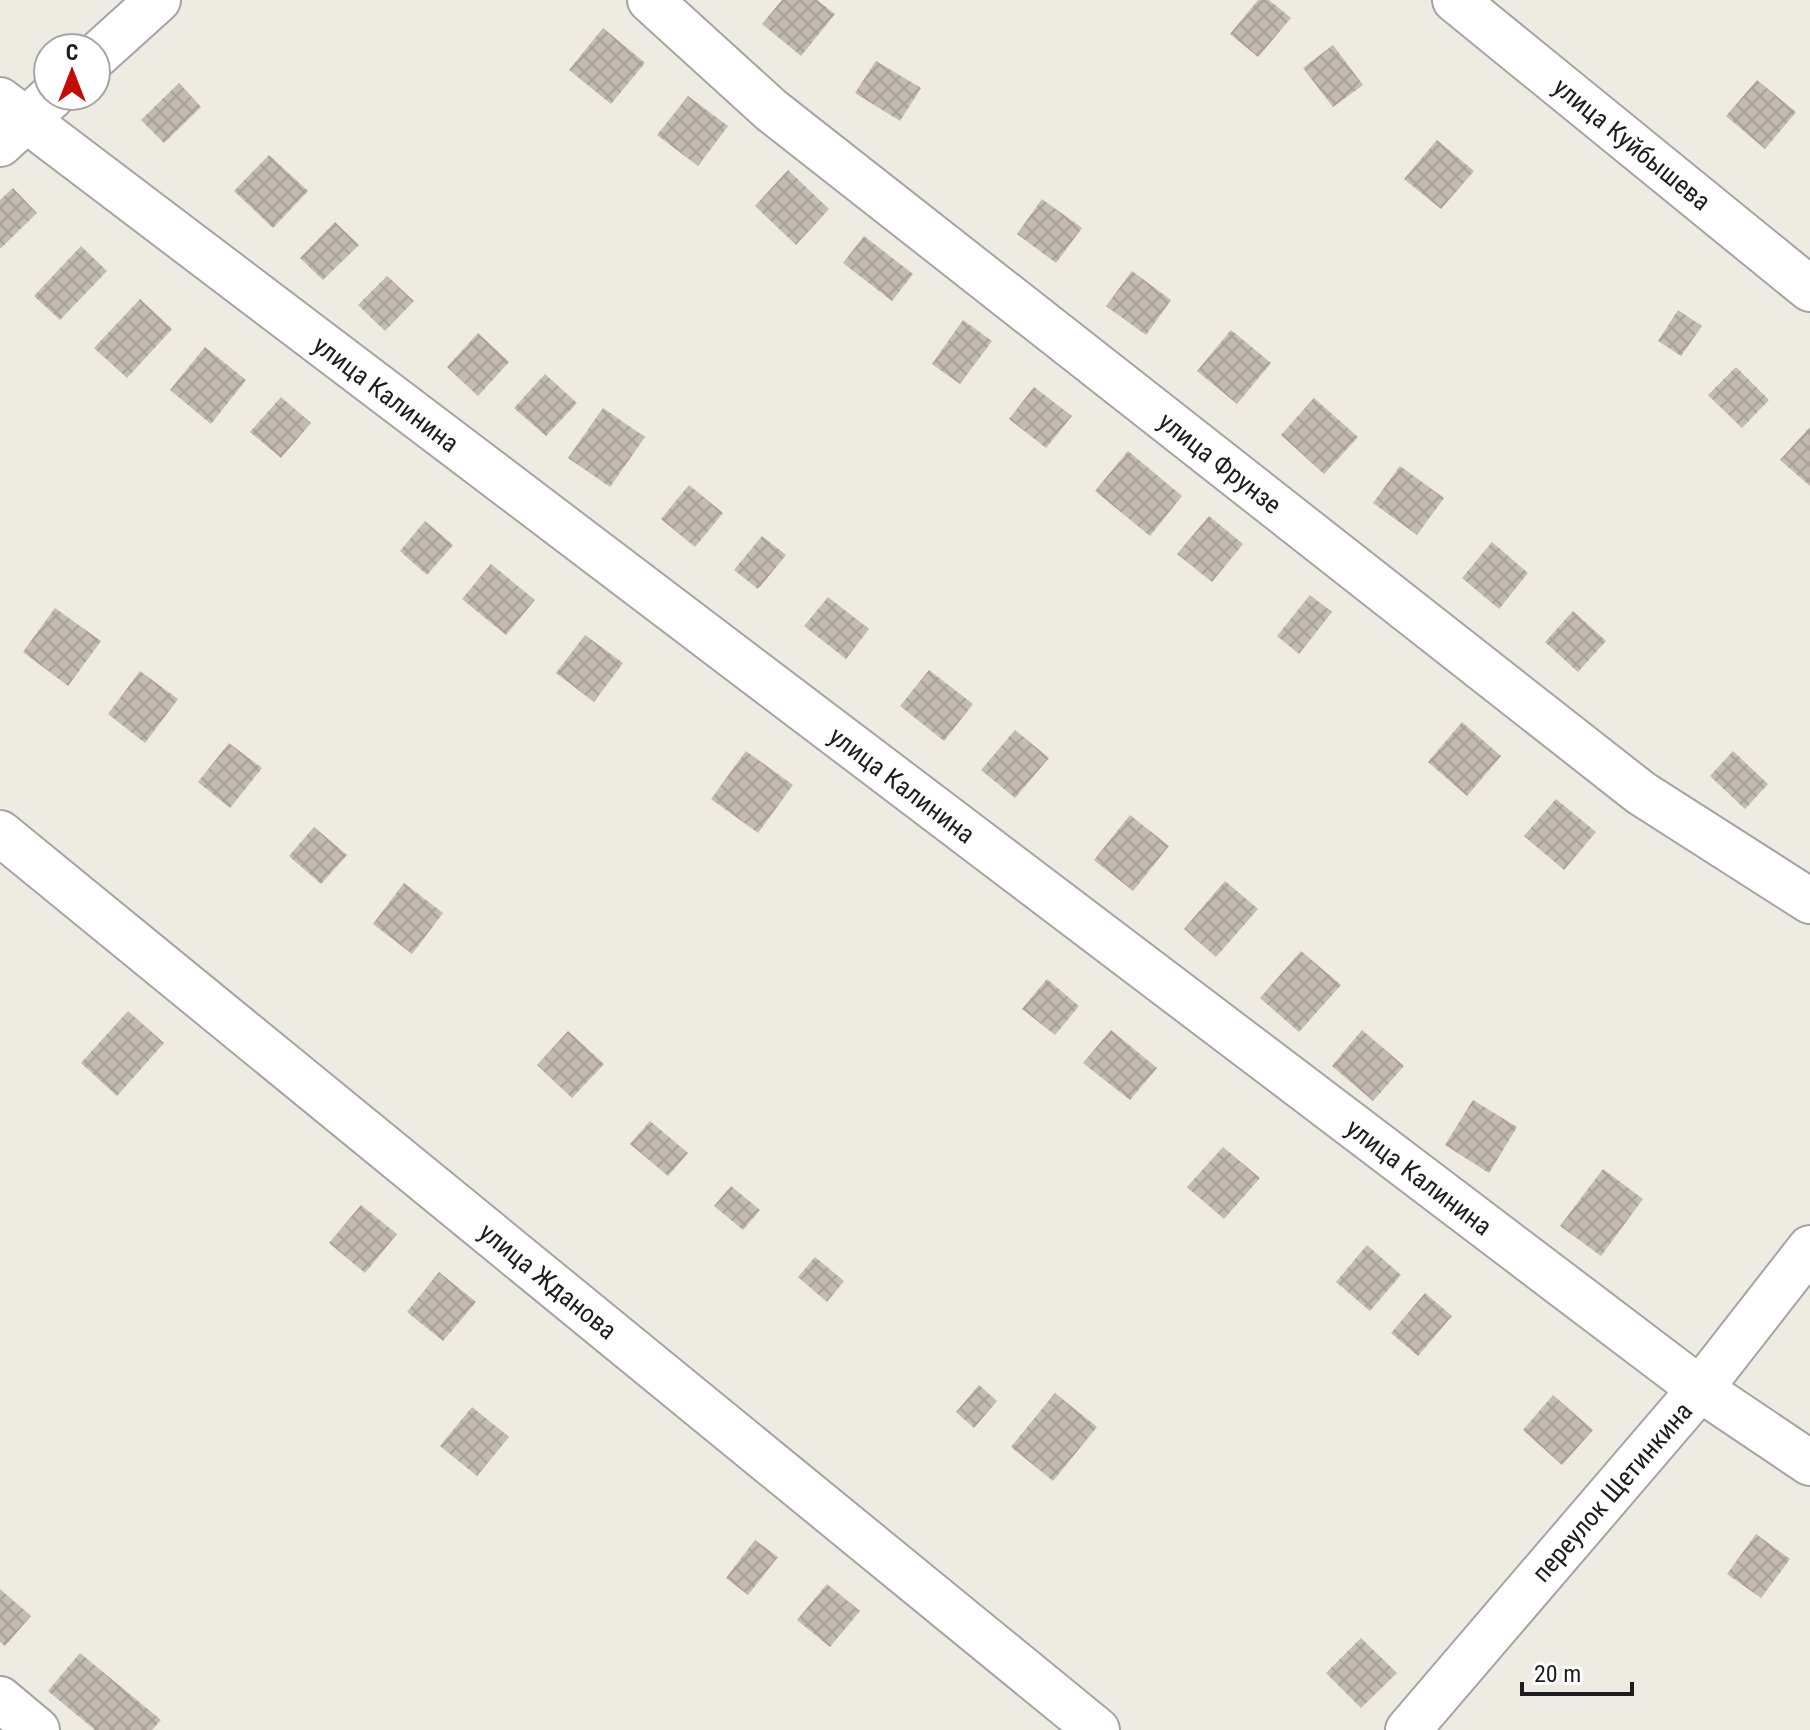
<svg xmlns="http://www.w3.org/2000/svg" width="1810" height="1730" viewBox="0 0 1810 1730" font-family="'Roboto Condensed',sans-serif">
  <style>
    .building { fill: url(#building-cross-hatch) }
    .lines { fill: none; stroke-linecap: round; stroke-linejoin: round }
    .minor-casing { stroke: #a4a4a4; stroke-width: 48 }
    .minor { stroke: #fff; stroke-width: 44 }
    .labels { text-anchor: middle; stroke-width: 8; stroke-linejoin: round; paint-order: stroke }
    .street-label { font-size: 26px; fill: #1d1d1d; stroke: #fff }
  </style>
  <defs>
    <pattern id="building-cross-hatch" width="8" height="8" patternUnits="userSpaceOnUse" patternTransform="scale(2)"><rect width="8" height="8" fill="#c3bab3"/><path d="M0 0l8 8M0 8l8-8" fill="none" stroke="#a79f9a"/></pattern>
  </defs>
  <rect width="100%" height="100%" fill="#eeebe3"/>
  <!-- building -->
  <g class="building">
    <path d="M 782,0 L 817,0 L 835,14 L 801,56 L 762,24 Z"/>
    <path d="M 1258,0 L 1269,0 L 1291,18 L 1258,57 L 1230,34 Z"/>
    <path d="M 603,28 L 645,63 L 611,104 L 569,70 Z"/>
    <path d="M 1333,45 L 1363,85 L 1333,107 L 1303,68 Z"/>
    <path d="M 876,61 L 921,88 L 900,121 L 855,93 Z"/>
    <path d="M 1757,80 L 1796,112 L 1765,149 L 1726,116 Z"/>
    <path d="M 179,83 L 201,107 L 164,143 L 141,120 Z"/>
    <path d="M 688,96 L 728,126 L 698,166 L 657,135 Z"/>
    <path d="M 1437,140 L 1474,171 L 1441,209 L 1404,179 Z"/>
    <path d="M 269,155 L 308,191 L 273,228 L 234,191 Z"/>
    <path d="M 788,170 L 829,209 L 796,245 L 755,206 Z"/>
    <path d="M 13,188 L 37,213 L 0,249 L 0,200 Z"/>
    <path d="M 1042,199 L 1082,228 L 1056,263 L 1017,234 Z"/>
    <path d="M 335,222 L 359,245 L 323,280 L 300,258 Z"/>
    <path d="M 864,236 L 913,274 L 892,301 L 843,263 Z"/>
    <path d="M 81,246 L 107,271 L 60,320 L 34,296 Z"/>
    <path d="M 1132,271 L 1171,300 L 1146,335 L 1106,306 Z"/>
    <path d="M 387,276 L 414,301 L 385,331 L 358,305 Z"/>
    <path d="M 140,299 L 172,329 L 127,378 L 94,348 Z"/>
    <path d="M 1678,310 L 1702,326 L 1681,356 L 1658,341 Z"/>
    <path d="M 963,320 L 992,341 L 960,384 L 932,364 Z"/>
    <path d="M 1231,330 L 1271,363 L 1237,404 L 1197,371 Z"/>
    <path d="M 478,333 L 509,362 L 478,396 L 447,367 Z"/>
    <path d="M 205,347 L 246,380 L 211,424 L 170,390 Z"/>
    <path d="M 1736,367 L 1769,400 L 1742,428 L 1708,395 Z"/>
    <path d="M 545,374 L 577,403 L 546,436 L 514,408 Z"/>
    <path d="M 1034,387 L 1072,416 L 1046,448 L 1009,419 Z"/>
    <path d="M 281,397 L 311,423 L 281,458 L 250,432 Z"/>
    <path d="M 1314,398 L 1358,437 L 1324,474 L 1281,435 Z"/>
    <path d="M 603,408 L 645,437 L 610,487 L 568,458 Z"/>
    <path d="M 1810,427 L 1810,486 L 1780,460 Z"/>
    <path d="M 1128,451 L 1182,496 L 1150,536 L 1095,491 Z"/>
    <path d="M 1400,466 L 1444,498 L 1417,535 L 1373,503 Z"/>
    <path d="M 689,485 L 723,513 L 695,547 L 661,519 Z"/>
    <path d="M 1209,516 L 1243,544 L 1212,582 L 1177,554 Z"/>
    <path d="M 425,521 L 453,545 L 427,575 L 400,551 Z"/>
    <path d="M 762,536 L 786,555 L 758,589 L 734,570 Z"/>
    <path d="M 1492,542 L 1528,573 L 1499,609 L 1462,578 Z"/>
    <path d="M 491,564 L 535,600 L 506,635 L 462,599 Z"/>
    <path d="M 1310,595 L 1332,612 L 1299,654 L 1277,636 Z"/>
    <path d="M 828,597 L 869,629 L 846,659 L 804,626 Z"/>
    <path d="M 55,608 L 101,641 L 68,686 L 23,652 Z"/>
    <path d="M 1573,611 L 1606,641 L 1578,672 L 1545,642 Z"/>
    <path d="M 585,635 L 623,663 L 594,702 L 556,673 Z"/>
    <path d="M 929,670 L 973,704 L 944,741 L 900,706 Z"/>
    <path d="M 140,671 L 178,699 L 145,743 L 108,714 Z"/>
    <path d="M 1462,722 L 1501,756 L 1467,796 L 1428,762 Z"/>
    <path d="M 1015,730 L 1049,758 L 1015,798 L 981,770 Z"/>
    <path d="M 229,743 L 262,768 L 230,808 L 198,782 Z"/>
    <path d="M 746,751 L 793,785 L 758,833 L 711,799 Z"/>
    <path d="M 1733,751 L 1768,784 L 1745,809 L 1710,776 Z"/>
    <path d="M 1556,799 L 1596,832 L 1564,870 L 1524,836 Z"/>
    <path d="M 1130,815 L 1169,846 L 1133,891 L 1094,860 Z"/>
    <path d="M 314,827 L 347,855 L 321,884 L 289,856 Z"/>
    <path d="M 1225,881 L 1258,909 L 1216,957 L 1184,929 Z"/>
    <path d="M 404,883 L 443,913 L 412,954 L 373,924 Z"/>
    <path d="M 1301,951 L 1341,985 L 1299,1032 L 1260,998 Z"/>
    <path d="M 1047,979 L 1079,1006 L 1055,1035 L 1022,1009 Z"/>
    <path d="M 128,1011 L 164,1043 L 117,1096 L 81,1063 Z"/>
    <path d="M 1111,1030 L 1157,1068 L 1130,1100 L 1083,1063 Z"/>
    <path d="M 1362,1030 L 1404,1066 L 1373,1101 L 1332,1066 Z"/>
    <path d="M 568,1031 L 604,1064 L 572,1098 L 537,1065 Z"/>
    <path d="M 1473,1100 L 1517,1127 L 1489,1173 L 1445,1145 Z"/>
    <path d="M 650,1121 L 688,1153 L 668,1176 L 630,1144 Z"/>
    <path d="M 1223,1147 L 1260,1178 L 1224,1219 L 1187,1187 Z"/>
    <path d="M 1603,1169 L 1643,1199 L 1601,1256 L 1560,1226 Z"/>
    <path d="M 731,1186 L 760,1210 L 743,1230 L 714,1206 Z"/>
    <path d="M 361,1205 L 397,1234 L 365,1273 L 329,1243 Z"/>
    <path d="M 1367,1245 L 1401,1275 L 1370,1311 L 1336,1282 Z"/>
    <path d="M 815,1257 L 844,1281 L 827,1302 L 798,1277 Z"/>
    <path d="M 439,1272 L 476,1302 L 443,1341 L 407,1312 Z"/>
    <path d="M 1425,1293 L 1452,1316 L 1418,1356 L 1391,1333 Z"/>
    <path d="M 979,1385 L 997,1401 L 974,1428 L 956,1412 Z"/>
    <path d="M 1055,1393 L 1097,1427 L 1053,1481 L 1011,1447 Z"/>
    <path d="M 1553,1395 L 1593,1430 L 1562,1465 L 1523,1430 Z"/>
    <path d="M 472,1407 L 509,1437 L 477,1476 L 440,1446 Z"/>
    <path d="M 1756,1534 L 1790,1559 L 1761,1598 L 1727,1574 Z"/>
    <path d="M 755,1540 L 778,1557 L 748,1595 L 726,1578 Z"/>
    <path d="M 827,1584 L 860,1611 L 830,1647 L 797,1620 Z"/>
    <path d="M 0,1589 L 31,1616 L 5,1646 L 0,1642 Z"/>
    <path d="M 1361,1638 L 1397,1673 L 1361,1708 L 1326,1673 Z"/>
    <path d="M 80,1653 L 161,1720 L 152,1730 L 95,1730 L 48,1691 Z"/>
  </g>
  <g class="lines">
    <!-- minor casing -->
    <g class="minor-casing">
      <g id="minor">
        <path d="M 650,0 L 771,110 L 1641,793 L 1810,901"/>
        <path d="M 1455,0 L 1810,289"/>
        <path d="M 96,56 L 158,0"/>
        <path d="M 0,100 L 1700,1389 L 1810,1463"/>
        <path d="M 0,144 L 52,96"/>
        <path d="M 0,833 L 1097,1730"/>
        <path d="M 0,1699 L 37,1730"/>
        <path d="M 1408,1730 L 1700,1389 L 1810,1248"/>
      </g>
    </g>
    <!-- minor -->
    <use href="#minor" class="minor"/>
  </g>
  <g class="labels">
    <!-- street labels -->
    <g class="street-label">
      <text transform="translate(1632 144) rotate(39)" y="9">улица Куйбышева</text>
      <text transform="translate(386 394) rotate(37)" y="9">улица Калинина</text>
      <text transform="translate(1220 463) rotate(38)" y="9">улица Фрунзе</text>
      <text transform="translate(902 785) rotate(37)" y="9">улица Калинина</text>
      <text transform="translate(1419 1177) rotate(37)" y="9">улица Калинина</text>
      <text transform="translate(548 1281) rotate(39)" y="9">улица Жданова</text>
      <text transform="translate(1612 1492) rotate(-49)" y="9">переулок Щетинкина</text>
    </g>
  </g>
  <!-- north arrow -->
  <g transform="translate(72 72)"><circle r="38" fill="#ffffff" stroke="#a5a5a5" stroke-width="2"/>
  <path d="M0-6L14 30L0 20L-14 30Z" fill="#c50b05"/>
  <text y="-12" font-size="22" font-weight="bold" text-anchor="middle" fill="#1d1d1d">С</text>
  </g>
  <!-- scale -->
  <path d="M1522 1682v12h110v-12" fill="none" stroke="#1d1d1d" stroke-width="4"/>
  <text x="1534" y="1682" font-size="24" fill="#1d1d1d" stroke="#ffffff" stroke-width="6" paint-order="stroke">20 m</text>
</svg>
